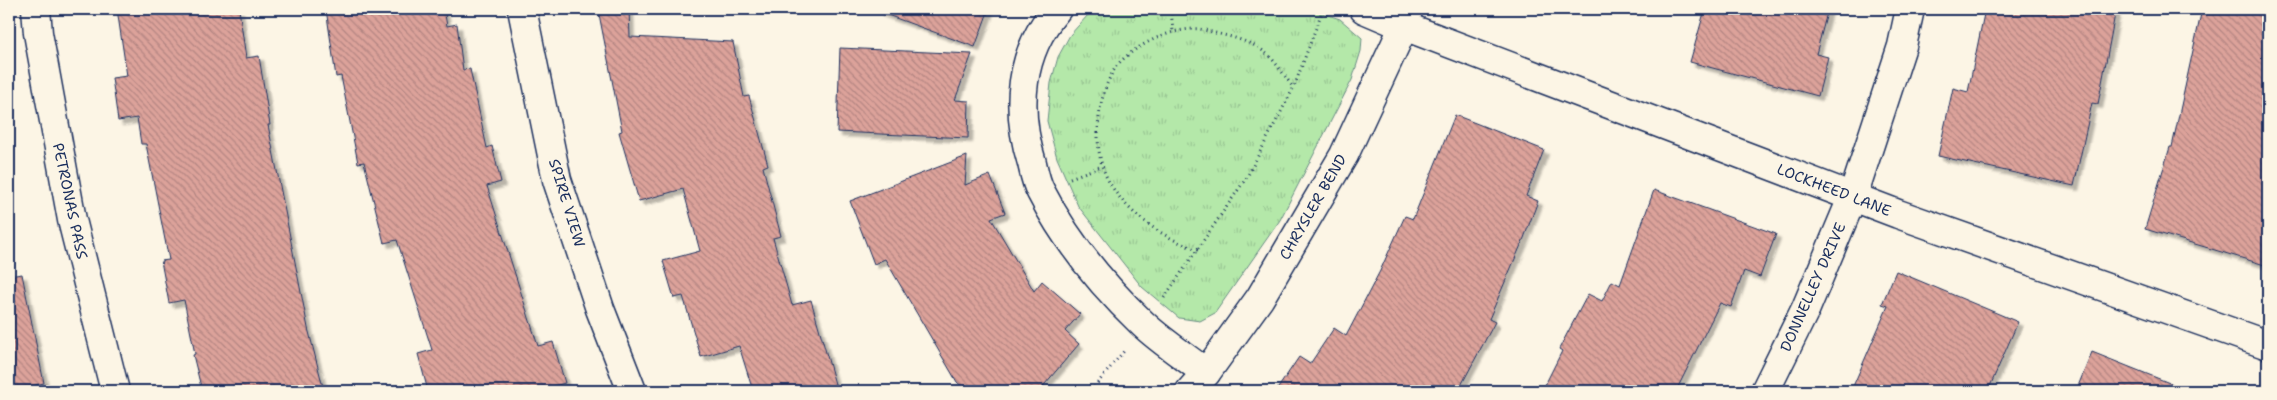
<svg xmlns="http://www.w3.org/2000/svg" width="2277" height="400" viewBox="0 0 2277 400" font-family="'Shantell Sans',sans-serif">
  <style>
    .park { fill: url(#park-tufts); stroke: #688c84 }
    .building { fill: url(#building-back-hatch); stroke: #1b2f5e; filter: url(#shadow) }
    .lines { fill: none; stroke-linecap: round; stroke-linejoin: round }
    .minor-casing { stroke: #1b2f5e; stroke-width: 31 }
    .path { stroke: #1b2f5e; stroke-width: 3; stroke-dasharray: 1 4; stroke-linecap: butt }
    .minor { stroke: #fcf5e5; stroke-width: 28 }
    .labels { text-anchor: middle; stroke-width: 5; stroke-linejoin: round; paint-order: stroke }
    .street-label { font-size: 15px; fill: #1b2f5e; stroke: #fcf5e5 }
  </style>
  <defs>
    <pattern id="park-tufts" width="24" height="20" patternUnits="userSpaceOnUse" patternTransform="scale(1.25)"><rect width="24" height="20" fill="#b4e8a9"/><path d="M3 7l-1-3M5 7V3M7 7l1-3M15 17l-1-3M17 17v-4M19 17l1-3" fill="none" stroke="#9ac794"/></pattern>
    <pattern id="building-back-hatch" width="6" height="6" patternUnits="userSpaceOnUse" patternTransform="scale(1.25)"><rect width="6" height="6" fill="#dca29a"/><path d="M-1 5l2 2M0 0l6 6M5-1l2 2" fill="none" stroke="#b28481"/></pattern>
    <filter id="shadow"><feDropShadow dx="4.5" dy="4.5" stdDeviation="1" flood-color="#0004"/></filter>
  </defs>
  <rect width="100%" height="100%" fill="#fcf5e5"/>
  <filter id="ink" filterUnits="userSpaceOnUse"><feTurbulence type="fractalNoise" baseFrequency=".02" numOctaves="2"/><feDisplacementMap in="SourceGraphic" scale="10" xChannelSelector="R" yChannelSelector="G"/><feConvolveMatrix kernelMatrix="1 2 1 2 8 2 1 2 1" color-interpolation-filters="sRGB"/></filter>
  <g filter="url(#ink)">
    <!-- park -->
    <path class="park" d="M 1098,9 L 1310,9 L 1340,19 L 1362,38 L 1361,51 L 1352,80 L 1280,220 L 1215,313 L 1200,321 L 1179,318 L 1142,287 L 1078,206 L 1057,158 L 1047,121 L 1051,83 L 1058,57 L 1070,35 L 1088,15 Z"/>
    <!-- building -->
    <g class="building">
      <path d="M 117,9 L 239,9 L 246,58 L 259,56 L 270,125 L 268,125 L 308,328 L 324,391 L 202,391 L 193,355 L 195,354 L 184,300 L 169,303 L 161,261 L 169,260 L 146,144 L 141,144 L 137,118 L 118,121 L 112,78 L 127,76 Z"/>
      <path d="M 326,9 L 444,9 L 447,26 L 457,24 L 463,70 L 470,69 L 487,148 L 492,146 L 501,182 L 487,186 L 538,346 L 553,342 L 565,383 L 536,391 L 428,391 L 418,354 L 432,350 L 397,240 L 384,243 L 364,162 L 358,163 L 341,76 L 336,77 Z"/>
      <path d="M 598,9 L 629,9 L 630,37 L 733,42 L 744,97 L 749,96 L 768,165 L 763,167 L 781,236 L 773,238 L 792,305 L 811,300 L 837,391 L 753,391 L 739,346 L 701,357 L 683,296 L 674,298 L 663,261 L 700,251 L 683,189 L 639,201 L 619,132 L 622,131 Z"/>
      <path d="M 880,9 L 989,9 L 975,47 L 879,12 Z"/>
      <path d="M 1705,9 L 1828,9 L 1816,54 L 1828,57 L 1818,96 L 1690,62 Z"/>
      <path d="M 1985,9 L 2116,9 L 2098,104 L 2092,103 L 2074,186 L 1938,156 L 1953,88 L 1968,92 Z"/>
      <path d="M 2202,9 L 2268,9 L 2268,266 L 2145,229 L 2170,147 L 2172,147 Z"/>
      <path d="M 840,48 L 972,54 L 955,100 L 969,101 L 968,138 L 837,132 Z"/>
      <path d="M 1455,115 L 1544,150 L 1526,196 L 1538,201 L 1524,238 L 1489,319 L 1495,322 L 1458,391 L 1276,391 L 1299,357 L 1310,364 L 1334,328 L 1346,336 L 1380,271 L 1405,216 L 1413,219 Z"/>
      <path d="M 967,156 L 965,185 L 990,175 L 1005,213 L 991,218 L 1034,291 L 1042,281 L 1080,314 L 1065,331 L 1079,344 L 1039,391 L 967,391 L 957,382 L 885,259 L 874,264 L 850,201 Z"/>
      <path d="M 1654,190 L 1776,234 L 1760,277 L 1744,271 L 1731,307 L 1720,303 L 1676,391 L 1542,391 L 1562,351 L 1559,349 L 1588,294 L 1602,301 L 1612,281 L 1620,285 Z"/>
      <path d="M 1896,271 L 2018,322 L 1988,391 L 1851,391 L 1888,306 L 1882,304 Z"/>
      <path d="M 22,274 L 44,383 L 9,391 L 9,276 Z"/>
      <path d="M 2092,352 L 2187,390 L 2187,391 L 2076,391 Z"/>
    </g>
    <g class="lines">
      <!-- minor casing -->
      <g class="minor-casing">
        <g id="minor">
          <path d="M 36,9 L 38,33 L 72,220 L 115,391"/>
          <path d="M 522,9 L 557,180 L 600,309 L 632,391"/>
          <path d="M 1057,9 C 1019,53 1015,109 1032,163 C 1034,172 1036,183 1041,192 C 1066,241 1103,286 1143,324 C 1162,342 1186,357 1206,373"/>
          <path d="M 1364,9 L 1404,26 L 1898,214 L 2268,345"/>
          <path d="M 1190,391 L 1206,373 L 1260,298 L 1344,155 L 1404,26 L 1408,10"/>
          <path d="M 1765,391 L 1806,308 L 1853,196 L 1902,46 L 1910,9"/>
        </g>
      </g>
      <!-- path -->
      <g class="path">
        <path d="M 1171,9 L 1173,32"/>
        <path d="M 1070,178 L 1102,166"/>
        <path d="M 1198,250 C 1160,237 1114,206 1102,165 C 1093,136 1099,84 1121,61 C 1139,44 1168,30 1193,29 C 1200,28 1208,31 1215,33 C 1233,37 1253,42 1267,54 C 1277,63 1285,77 1293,87"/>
        <path d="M 1164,298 L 1247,177 L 1294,87 L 1323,9"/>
        <path d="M 1091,391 L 1124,351"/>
      </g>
      <!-- minor -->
      <use href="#minor" class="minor"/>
    </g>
  </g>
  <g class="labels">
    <!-- street labels -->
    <g class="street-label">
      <text transform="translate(1834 190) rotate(21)" y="5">LOCKHEED LANE</text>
      <text transform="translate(70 201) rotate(78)" y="5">PETRONAS PASS</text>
      <text transform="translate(567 203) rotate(73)" y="5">SPIRE VIEW</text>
      <text transform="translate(1313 207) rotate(-60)" y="5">CHRYSLER BEND</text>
      <text transform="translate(1813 287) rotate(-66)" y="5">DONNELLEY DRIVE</text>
    </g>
  </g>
  <!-- margin -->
  <rect width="2277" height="400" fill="none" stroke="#fcf5e5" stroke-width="30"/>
  <rect x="15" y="15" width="2247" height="370" fill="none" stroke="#1b2f5e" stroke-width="2" filter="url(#ink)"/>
</svg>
